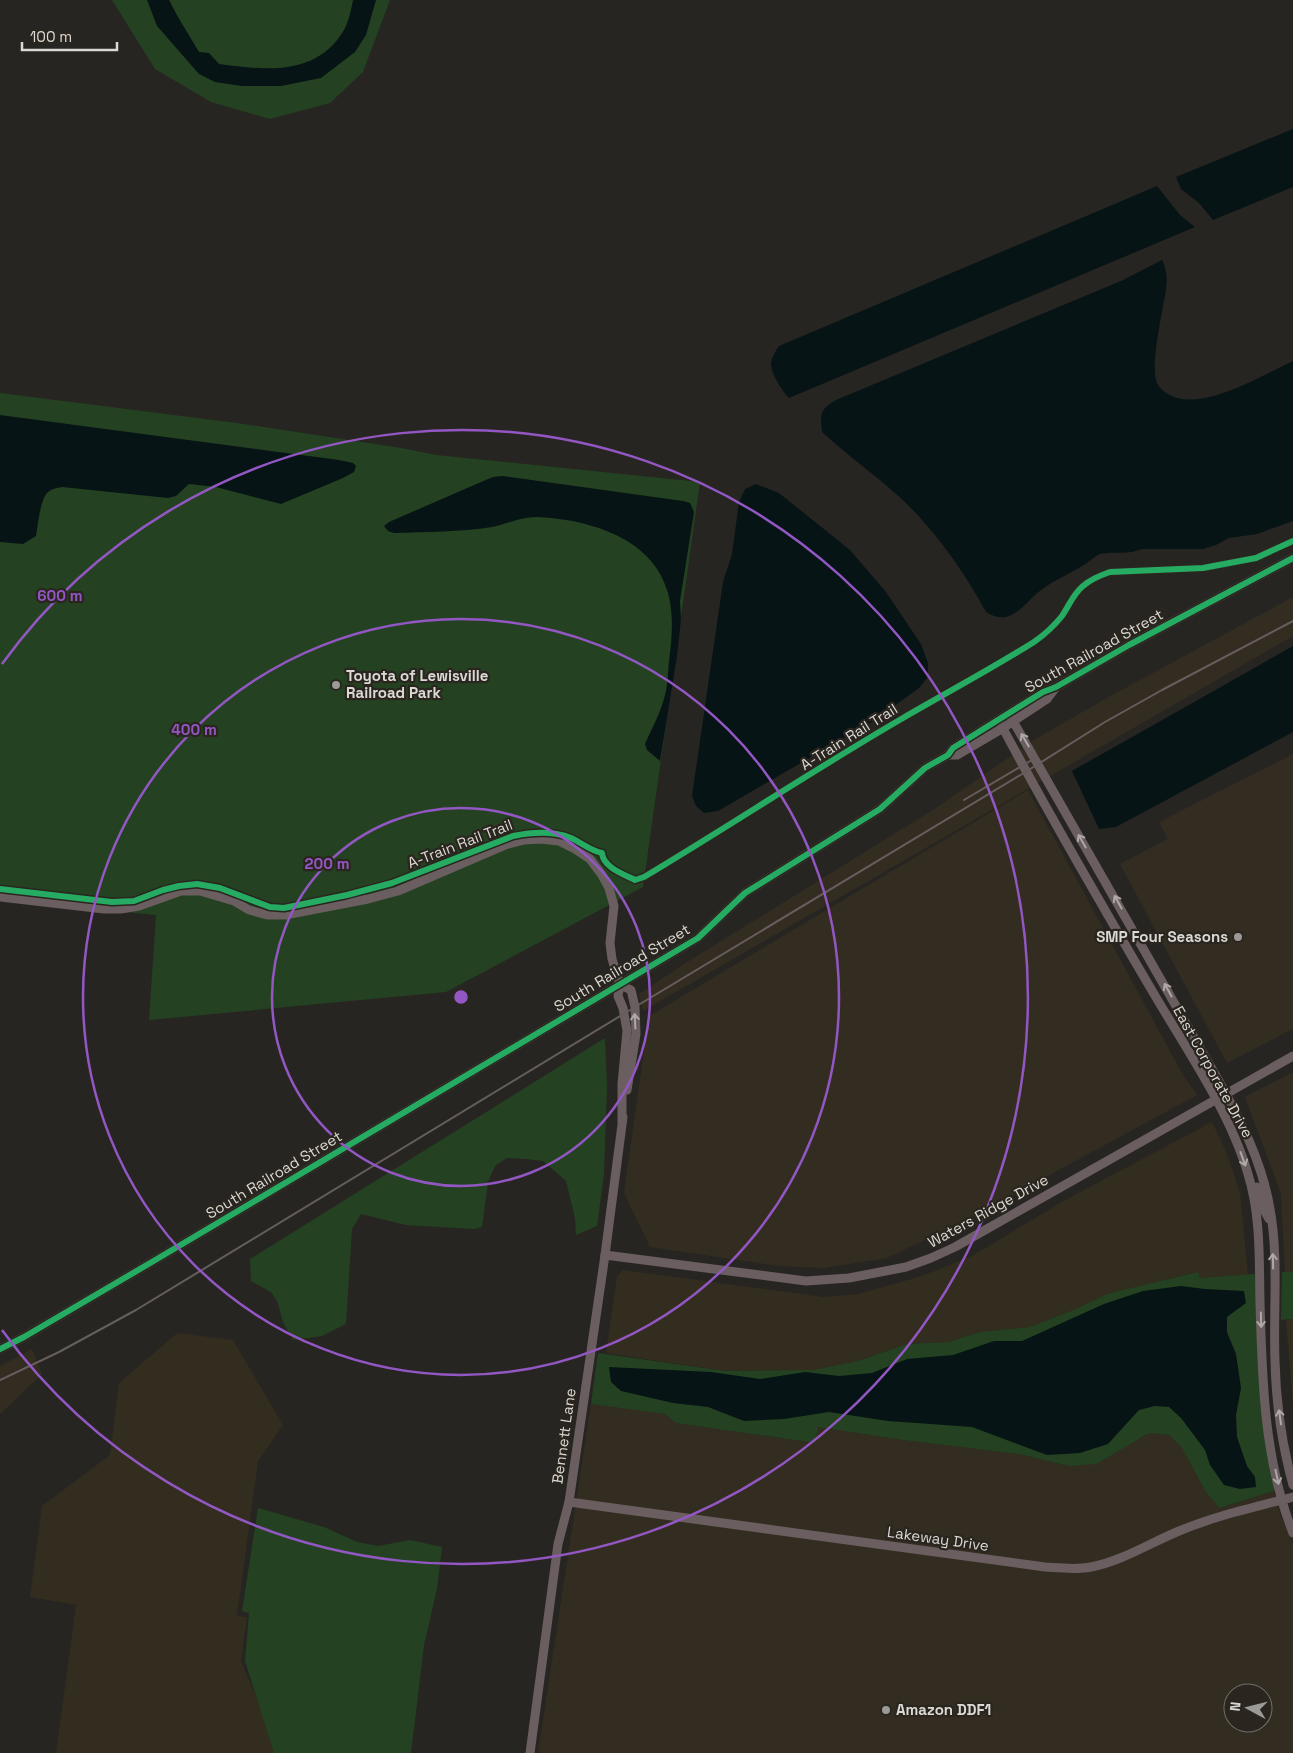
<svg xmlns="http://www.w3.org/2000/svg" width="1293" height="1753" viewBox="0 0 1293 1753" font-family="'Space Grotesk',sans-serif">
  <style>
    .commercial { fill: #322d1e }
    .built { fill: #332d21; fill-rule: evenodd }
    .green { fill: #244221 }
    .water { fill: #071415 }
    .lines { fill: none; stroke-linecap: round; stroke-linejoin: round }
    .secondary { stroke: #6b5e60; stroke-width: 9 }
    .rail { stroke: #665e5e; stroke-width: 2 }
    .cycleway-casing { stroke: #2a261f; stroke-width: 9 }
    .cycleway { stroke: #26ab63; stroke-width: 6 }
    .oneway { stroke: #aea8a6 }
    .ring { fill: none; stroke: #9357c4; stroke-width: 2.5 }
    .poi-dot { fill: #9c9a96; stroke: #2a261f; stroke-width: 2 }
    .labels { text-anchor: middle; stroke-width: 4.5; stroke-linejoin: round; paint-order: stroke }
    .street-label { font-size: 15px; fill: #dbd9d4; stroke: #2a261f }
    .poi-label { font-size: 15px; font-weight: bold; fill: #dbd9d4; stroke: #2a261f; text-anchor: start }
    .centre { fill: #9357c4; stroke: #2a261f; stroke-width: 2.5 }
    .ring-label { font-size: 15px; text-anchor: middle; font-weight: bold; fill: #9357c4; stroke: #2a261f; stroke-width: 4.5; stroke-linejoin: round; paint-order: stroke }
  </style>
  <rect width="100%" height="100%" fill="#272522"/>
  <!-- commercial -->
  <g class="commercial">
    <path d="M 1212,1122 L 1225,1149 L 1240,1192 L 1248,1275 L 1200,1278 L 1197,1272 L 1110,1293 L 1073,1310 L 1030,1327 L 980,1332 L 948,1342 L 907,1344 L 858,1361 L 813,1370 L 725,1371 L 606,1353 L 617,1276 L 623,1270 L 824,1297 L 858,1294 L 922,1276 L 972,1256 L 1067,1199 Z"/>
    <path d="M 1293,1319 L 1293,1406 L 1286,1320 Z"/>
    <path d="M 177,1333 L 233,1340 L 283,1425 L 258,1461 L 237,1616 L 247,1617 L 241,1661 L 280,1753 L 56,1753 L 76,1605 L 30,1597 L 42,1506 L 110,1455 L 119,1383 Z"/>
  </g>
  <!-- built -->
  <g class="built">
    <path d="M 1293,597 L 1293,636 L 643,1011 L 639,994 L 681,966 L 936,808 L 1034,740 L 1105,699 Z"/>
    <path d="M 1293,754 L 1293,1029 L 1227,1063 L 1120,864 L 1168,839 L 1159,822 Z"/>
    <path d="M 1028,790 L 1183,1075 L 1197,1095 L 978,1214 L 887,1258 L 824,1268 L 779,1266 L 650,1247 L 624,1193 L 649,1016 Z"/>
    <path d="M 1293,1072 L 1293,1272 L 1285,1272 L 1281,1194 L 1245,1097 Z"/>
    <path d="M 32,1349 L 42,1374 L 0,1414 L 0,1366 Z"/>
    <path d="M 591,1404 L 665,1414 L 676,1423 L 814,1443 L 817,1427 L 903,1440 L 1019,1454 L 1069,1466 L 1136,1441 L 1149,1433 L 1169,1435 L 1182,1448 L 1206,1492 L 1219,1508 L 1274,1491 L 1280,1514 L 1293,1544 L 1293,1753 L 538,1753 ZM 1233,1693 L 1263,1693 L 1263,1723 L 1233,1723 Z"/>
  </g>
  <!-- green -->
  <g class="green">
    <path d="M 112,0 L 390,0 L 363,72 L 330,103 L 270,119 L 211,102 L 155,69 Z"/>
    <path d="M 0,393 L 237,423 L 401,448 L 436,455 L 700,482 L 643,887 L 446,992 L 149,1020 L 156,915 L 0,900 Z"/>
    <path d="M 605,1038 L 607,1087 L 604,1174 L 597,1226 L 576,1235 L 575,1218 L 566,1181 L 543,1161 L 526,1159 L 507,1158 L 495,1166 L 488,1182 L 482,1227 L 473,1229 L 406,1225 L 361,1214 L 352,1229 L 346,1324 L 322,1336 L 293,1340 L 283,1322 L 277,1301 L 271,1292 L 251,1281 L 250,1259 Z"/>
    <path d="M 1198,1272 L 1200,1278 L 1255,1274 L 1274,1485 L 1274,1491 L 1219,1508 L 1206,1492 L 1182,1448 L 1169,1435 L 1149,1433 L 1096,1464 L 1069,1466 L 1019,1454 L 903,1440 L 818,1427 L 815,1443 L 676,1423 L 665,1414 L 591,1404 L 598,1353 L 725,1371 L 813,1370 L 858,1361 L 907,1344 L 948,1342 L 980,1332 L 1030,1327 L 1073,1310 L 1110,1293 Z"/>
    <path d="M 1282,1272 L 1293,1272 L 1293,1319 L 1281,1320 Z"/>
    <path d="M 258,1508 L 324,1527 L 357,1542 L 378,1546 L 410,1540 L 442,1547 L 437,1589 L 424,1645 L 411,1753 L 274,1753 L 245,1661 L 249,1613 L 242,1611 Z"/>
  </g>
  <!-- water -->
  <g class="water">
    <path d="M 147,0 L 169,0 L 178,17 L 199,52 L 209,53 L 219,64 C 265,70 316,77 344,30 C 349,21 351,10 353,0 L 376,0 L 366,35 L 355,52 L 321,78 L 281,86 L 242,86 L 215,82 L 199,74 L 157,26 Z"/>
    <path d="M 1293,129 L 1293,187 L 1213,220 L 1199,203 L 1181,189 L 1176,177 Z"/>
    <path d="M 1157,186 L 1180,215 L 1195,227 L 789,398 C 782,391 772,375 771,365 C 771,358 775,352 779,346 Z"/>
    <path d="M 1162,260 C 1171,277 1165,294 1162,312 C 1159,328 1152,365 1156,380 C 1158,387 1163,391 1168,394 C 1201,414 1262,375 1293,361 L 1293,521 L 1257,534 L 1229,538 L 1216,545 L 1203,549 L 1142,549 C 1128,555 1115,551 1100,554 C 1095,556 1089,562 1084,565 C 1071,573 1056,579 1044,588 C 1024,601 1013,629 986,612 C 965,573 938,535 907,504 C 880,478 849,457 822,432 C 820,413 820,410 836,400 L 1121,281 Z"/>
    <path d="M 0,415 L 339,460 L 353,463 L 356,466 L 354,472 L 343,478 L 281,504 L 216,487 L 189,484 L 176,496 L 168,498 L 62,487 C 56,488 51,489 47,493 C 40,501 38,525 36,536 L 23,544 L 0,542 Z"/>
    <path d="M 502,476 L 683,501 L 690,503 L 694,512 L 680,601 L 681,619 L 677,656 L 660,761 L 647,750 L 645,744 C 652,728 661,712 665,695 C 668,684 668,672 669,661 C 672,638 674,615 668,593 C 653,537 587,519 536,517 C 521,517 507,524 492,527 C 460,532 426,532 394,533 L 388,531 L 384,526 L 389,522 L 481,482 L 493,477 Z"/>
    <path d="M 756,484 L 779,493 L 850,550 L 886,592 L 921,644 L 928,663 L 928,677 L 919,688 L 875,720 L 718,811 L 704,813 L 696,806 L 692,796 L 723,582 L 732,554 L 739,502 L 745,489 Z"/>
    <path d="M 1293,646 L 1293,732 L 1116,827 L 1099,829 L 1072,771 Z"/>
    <path d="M 1181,1286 L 1205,1289 L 1244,1291 L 1246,1303 L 1227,1317 L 1227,1332 L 1236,1354 L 1241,1388 L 1236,1415 L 1237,1437 L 1247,1466 L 1255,1477 L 1256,1487 L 1240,1489 L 1224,1485 L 1210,1465 L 1205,1450 L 1181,1418 L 1169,1407 L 1155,1406 L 1139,1410 L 1108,1444 L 1080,1453 L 1047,1455 L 972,1427 L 888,1421 L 829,1412 L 784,1419 L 744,1421 L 708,1407 L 673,1403 L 621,1391 L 611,1382 L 609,1367 L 711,1372 L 760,1379 L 805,1372 L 839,1376 L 872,1373 L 907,1359 L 953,1355 L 994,1341 L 1022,1341 L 1104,1304 L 1143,1291 Z"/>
  </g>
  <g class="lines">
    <!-- secondary -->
    <g class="secondary">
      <path d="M 1009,714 L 1216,1076 C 1240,1119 1262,1161 1270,1209 C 1279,1257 1273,1312 1275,1361 C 1276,1403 1282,1445 1293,1485"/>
      <path d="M 999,721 C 1048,813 1101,904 1154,994 C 1187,1050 1230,1112 1248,1174 C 1261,1216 1259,1259 1260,1302 C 1262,1379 1264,1460 1293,1533"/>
      <path d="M 948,755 L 957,755 L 1003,728 L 1047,699 L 1056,687"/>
      <path d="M 0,897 L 104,909 L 121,909 L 139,906 L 181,891 L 200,891 L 234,901 L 249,910 L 267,915 L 285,915 L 368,899 L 398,891 L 505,845 L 524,840 L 541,839 L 559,841 L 575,849 L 590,859 L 602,875 L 609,888 L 614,906 L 610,943 L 612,959 L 620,985 L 618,996 L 623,1008 L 627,1031 L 622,1084 L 622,1122"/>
      <path d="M 620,985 L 631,990 L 635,1007 L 636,1034 L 627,1090"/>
      <path d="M 1257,1187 L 1264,1210 L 1269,1219"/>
      <path d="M 605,1255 L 806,1281 L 849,1278 L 906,1267 L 931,1258 L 955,1247 L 1293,1056"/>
      <path d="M 0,1349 L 24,1337 L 157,1259 L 698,938 L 745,893 L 880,809 L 925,768 L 948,755 L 953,748 L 1043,692 L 1056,687 L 1129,645 L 1293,558"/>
      <path d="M 569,1502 L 1045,1567 C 1061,1568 1076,1570 1091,1567 C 1122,1561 1150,1543 1179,1531 C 1215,1516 1255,1507 1293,1497"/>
      <path d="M 530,1753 L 558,1544 L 569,1502 L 605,1255 L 623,1117"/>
    </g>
    <!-- rail -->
    <g class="rail">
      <path d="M 964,800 L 1037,757"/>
      <path d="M 0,1380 L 59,1352 L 136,1310 L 635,1007 L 1027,771 L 1105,722 L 1162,690 L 1293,621"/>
    </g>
    <!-- cycleway casing -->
    <g class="cycleway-casing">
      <g id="cycleway">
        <path d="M 0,889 L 112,902 L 134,901 L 163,890 L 179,886 L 197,884 L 220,888 L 270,907 L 284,908 L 347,895 L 392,883 L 513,836 C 532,832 552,830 571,838 C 582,843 589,850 602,853 C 603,867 623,874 635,880 L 644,877 C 731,825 815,769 903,718 C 946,693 991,669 1034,642 C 1044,635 1054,626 1062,616 C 1069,606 1073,594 1083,586 C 1091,579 1101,575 1110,572 L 1203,568 L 1256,558 L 1293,541"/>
        <path d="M 0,1349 L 24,1337 L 157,1259 L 698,938 L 745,893 L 880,809 L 925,768 L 948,755 L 953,748 L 1043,692 L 1056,687 L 1129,645 L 1293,558"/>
      </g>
    </g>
    <!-- cycleway -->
    <use href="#cycleway" class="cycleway"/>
  </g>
  <!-- one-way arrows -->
  <defs><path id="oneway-shaft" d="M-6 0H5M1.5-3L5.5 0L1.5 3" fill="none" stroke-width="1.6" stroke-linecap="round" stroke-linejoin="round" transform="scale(1.25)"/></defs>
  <g class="oneway">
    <use href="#oneway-shaft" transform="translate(1025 740) rotate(-120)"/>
    <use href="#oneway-shaft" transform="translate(1082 841) rotate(-120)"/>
    <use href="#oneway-shaft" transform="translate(1118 902) rotate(-119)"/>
    <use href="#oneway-shaft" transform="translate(1168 990) rotate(-119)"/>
    <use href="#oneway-shaft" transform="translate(635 1021) rotate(-93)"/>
    <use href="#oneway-shaft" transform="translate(1243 1159) rotate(70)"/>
    <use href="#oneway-shaft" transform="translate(1273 1261) rotate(-91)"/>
    <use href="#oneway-shaft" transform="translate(1261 1320) rotate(89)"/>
    <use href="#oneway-shaft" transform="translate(1280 1417) rotate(-98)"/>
    <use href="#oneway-shaft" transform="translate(1277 1477) rotate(78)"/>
  </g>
  <!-- distance rings -->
  <g class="ring">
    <circle cx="461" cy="997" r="189"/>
    <circle cx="461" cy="997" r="378"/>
    <path d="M2 664A567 567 0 1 1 2 1330"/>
  </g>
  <!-- markers -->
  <g class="poi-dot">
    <circle cx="336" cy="685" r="5"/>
    <circle cx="1238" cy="937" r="5"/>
    <circle cx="886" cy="1710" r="5"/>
  </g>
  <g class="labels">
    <!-- street labels -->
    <g class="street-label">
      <text transform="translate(1094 651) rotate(-29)" y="5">South Railroad Street</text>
      <text transform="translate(849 737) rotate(-32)" y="5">A-Train Rail Trail</text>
      <text transform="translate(460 844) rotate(-21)" y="5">A-Train Rail Trail</text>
      <text transform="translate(622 968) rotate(-31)" y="5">South Railroad Street</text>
      <text transform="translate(1213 1072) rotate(61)" y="5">East Corporate Drive</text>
      <text transform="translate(274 1175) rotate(-31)" y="5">South Railroad Street</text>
      <text transform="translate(988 1211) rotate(-29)" y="5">Waters Ridge Drive</text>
      <text transform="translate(564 1436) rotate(-82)" y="5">Bennett Lane</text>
      <text transform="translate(938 1539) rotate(8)" y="5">Lakeway Drive</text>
    </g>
    <!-- poi labels -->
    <g class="poi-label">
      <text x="346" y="681">Toyota of Lewisville<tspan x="346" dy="17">Railroad Park</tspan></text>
      <text x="1228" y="942" text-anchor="end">SMP Four Seasons</text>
      <text x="896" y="1715">Amazon DDF1</text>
    </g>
  </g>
  <circle cx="461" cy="997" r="8" class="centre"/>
  <g class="ring-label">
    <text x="60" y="601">600 m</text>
    <text x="194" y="735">400 m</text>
    <text x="327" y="869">200 m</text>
  </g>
  <!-- north arrow -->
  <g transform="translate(1248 1708) rotate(277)"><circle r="24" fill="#2a261f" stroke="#716e67"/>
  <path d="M0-4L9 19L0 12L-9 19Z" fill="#9c9a96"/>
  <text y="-8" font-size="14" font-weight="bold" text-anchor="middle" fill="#dbd9d4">N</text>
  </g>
  <!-- scale -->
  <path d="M22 42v8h95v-8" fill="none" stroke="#dbd9d4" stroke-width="2.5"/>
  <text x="30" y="42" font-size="15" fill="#dbd9d4" stroke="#2a261f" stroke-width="4" paint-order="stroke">100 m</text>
</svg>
